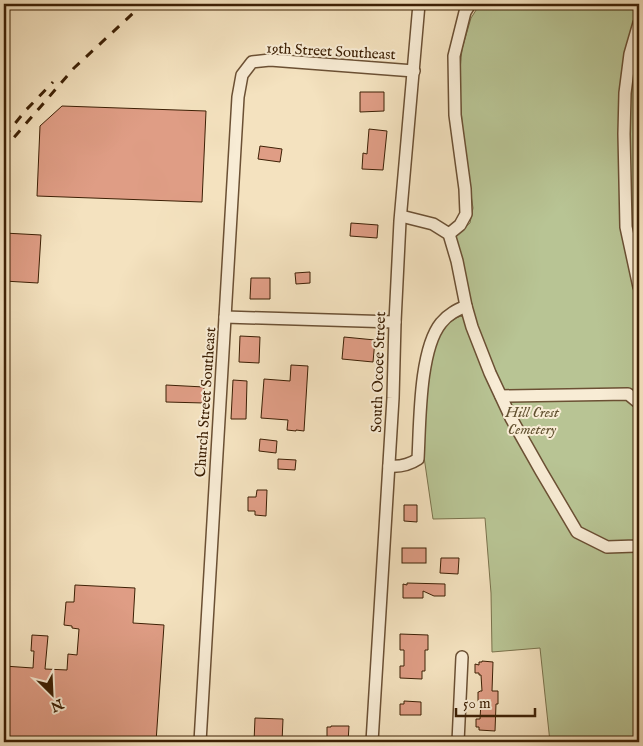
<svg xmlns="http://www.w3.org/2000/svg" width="643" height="746" viewBox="0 0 643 746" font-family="'IM FELL English',serif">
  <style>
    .green { fill: #b8c494; stroke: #7a724c }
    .building { fill: #df9d85; stroke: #3d2005 }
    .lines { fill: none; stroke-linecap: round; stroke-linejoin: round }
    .minor-casing { stroke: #6b5034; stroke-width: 14 }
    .minor { stroke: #f8ecd5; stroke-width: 11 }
    .rail { stroke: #3d2005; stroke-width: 3; stroke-dasharray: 9 9; stroke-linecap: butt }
    .labels { text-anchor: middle; stroke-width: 4; stroke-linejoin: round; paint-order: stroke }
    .street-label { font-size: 15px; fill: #3d2005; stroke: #f8ecd5 }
    .park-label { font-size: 15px; font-style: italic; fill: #625130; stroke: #f8ecd5 }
  </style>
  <rect width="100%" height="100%" fill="#f4e2bf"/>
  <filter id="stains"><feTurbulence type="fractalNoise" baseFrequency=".004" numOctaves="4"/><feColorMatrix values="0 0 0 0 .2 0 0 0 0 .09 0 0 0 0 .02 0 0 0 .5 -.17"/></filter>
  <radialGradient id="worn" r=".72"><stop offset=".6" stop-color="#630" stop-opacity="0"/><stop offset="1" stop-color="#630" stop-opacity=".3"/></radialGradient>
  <!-- green -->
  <path class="green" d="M 480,4 L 639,4 L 639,742 L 550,742 L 540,648 L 492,652 L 491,593 L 485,518 L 433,519 L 422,443 L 431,361 L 437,338 L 445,325 L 460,316 L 466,318 L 455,236 L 470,223 L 473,208 L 464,150 L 459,81 L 462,49 L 471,18 Z"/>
  <!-- building -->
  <g class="building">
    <path d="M 360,92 L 384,92 L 384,111 L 360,112 Z"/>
    <path d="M 62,106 L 206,111 L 202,202 L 37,196 L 40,126 Z"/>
    <path d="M 369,129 L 387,131 L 383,170 L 362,169 L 363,153 L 367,154 Z"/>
    <path d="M 260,146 L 282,149 L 280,162 L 258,159 Z"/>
    <path d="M 351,223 L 378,225 L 377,238 L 350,236 Z"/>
    <path d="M 4,233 L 41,235 L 38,283 L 4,281 Z"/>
    <path d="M 310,272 L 310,283 L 296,284 L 295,273 Z"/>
    <path d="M 251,278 L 270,278 L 270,299 L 250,299 Z"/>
    <path d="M 240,336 L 260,337 L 259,363 L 239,362 Z"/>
    <path d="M 344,337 L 375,340 L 373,362 L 342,359 Z"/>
    <path d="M 291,365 L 308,366 L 304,431 L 296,430 L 296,431 L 287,430 L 288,420 L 261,418 L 264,379 L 290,381 Z"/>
    <path d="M 233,380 L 247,381 L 246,419 L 231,419 Z"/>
    <path d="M 166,385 L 204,387 L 204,403 L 166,402 Z"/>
    <path d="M 260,439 L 277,441 L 276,453 L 259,451 Z"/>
    <path d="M 278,459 L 296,460 L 295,470 L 278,469 Z"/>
    <path d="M 257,490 L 267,490 L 266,516 L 255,515 L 255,511 L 248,511 L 248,497 L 256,497 Z"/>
    <path d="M 404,505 L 417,505 L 417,522 L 404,521 Z"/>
    <rect x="402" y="548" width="24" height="15"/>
    <path d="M 441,558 L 459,558 L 458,574 L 440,573 Z"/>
    <path d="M 407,583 L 445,584 L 445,596 L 434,596 L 423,591 L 423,598 L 403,598 L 403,584 L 407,585 Z"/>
    <path d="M 75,585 L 135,588 L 133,623 L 164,625 L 156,742 L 4,742 L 4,666 L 33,668 L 34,651 L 31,651 L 32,635 L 48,636 L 45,669 L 67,670 L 68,654 L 77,655 L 79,629 L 72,628 L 72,626 L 64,625 L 66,602 L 74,602 Z"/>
    <path d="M 400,634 L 428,635 L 428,650 L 425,650 L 425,671 L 422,671 L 422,679 L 400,678 L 400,666 L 404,666 L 404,650 L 400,650 Z"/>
    <path d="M 482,661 L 493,662 L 492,691 L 498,691 L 498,704 L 496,704 L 495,731 L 479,730 L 479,727 L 476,727 L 476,719 L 480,719 L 481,702 L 478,702 L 478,692 L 479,692 L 480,691 L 482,691 L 481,675 L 479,675 L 479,673 L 475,673 L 475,664 L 479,665 L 479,662 L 482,662 Z"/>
    <path d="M 404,701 L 421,702 L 421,715 L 400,715 L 400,704 L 404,704 Z"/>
    <path d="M 255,718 L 283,719 L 282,742 L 254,742 Z"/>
    <path d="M 331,726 L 349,726 L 348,742 L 330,742 L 330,740 L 327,740 L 327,727 L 331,727 Z"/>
  </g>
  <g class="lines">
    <!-- minor casing -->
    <g class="minor-casing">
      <g id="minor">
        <path d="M 639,23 L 630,54 L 625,93 L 624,134 L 626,227 L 639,287"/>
        <path d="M 401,216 L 433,224 L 449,234 L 457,261 L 466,306 L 472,327 L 490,373 L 511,418 L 541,471 L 577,532 L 607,547 L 636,546 L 639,543"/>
        <path d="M 449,234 L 460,225 L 466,214 L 465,189 L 455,115 L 454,56 L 465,12 L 470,4"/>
        <path d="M 225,317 L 395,322"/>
        <path d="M 501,396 L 628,394 L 639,403"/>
        <path d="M 389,466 C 400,467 409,465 418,459 C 420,424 419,350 441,323 C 448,314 457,310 466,306"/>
        <path d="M 200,742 L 238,97 L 242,75 L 252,62 L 270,60 L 414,71"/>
        <path d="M 372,742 L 393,398 L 395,322 L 400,221 L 419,4"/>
        <path d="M 458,742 L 462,657"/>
      </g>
    </g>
    <!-- minor -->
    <use href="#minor" class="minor"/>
    <!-- rail -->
    <g class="rail">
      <path d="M 4,137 L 26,110 L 53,82"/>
      <path d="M 4,152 L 10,142 L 74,68 L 143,4"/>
    </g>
  </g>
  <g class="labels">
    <!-- street labels -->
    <g class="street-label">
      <text transform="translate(331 51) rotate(3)" y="5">19th Street Southeast</text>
      <text transform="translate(378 372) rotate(-88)" y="5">South Ocoee Street</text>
      <text transform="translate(205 402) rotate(-86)" y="5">Church Street Southeast</text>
    </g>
    <!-- park labels -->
    <g class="park-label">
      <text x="532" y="417">Hill Crest<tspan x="532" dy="17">Cemetery</tspan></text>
    </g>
  </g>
  <!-- margin -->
  <rect width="643" height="746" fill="none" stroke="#f4e2bf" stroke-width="20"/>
  <rect x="5" y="5" width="633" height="736" fill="none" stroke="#3d2005" stroke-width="2.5"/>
  <rect x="10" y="10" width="623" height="726" fill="none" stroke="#3d2005"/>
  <!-- north arrow -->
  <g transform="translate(52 694) rotate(156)" stroke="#f8ecd5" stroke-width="4" paint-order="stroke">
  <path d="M0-4L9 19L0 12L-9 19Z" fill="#3d2005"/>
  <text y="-8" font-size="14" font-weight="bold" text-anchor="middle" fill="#3d2005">N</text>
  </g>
  <!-- scale -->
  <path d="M456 708v8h79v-8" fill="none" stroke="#3d2005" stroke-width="2.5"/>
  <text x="463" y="708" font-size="15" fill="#3d2005" stroke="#f8ecd5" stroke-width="4" paint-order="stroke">50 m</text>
  <rect width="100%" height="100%" filter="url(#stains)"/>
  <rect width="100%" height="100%" fill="url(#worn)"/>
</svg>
